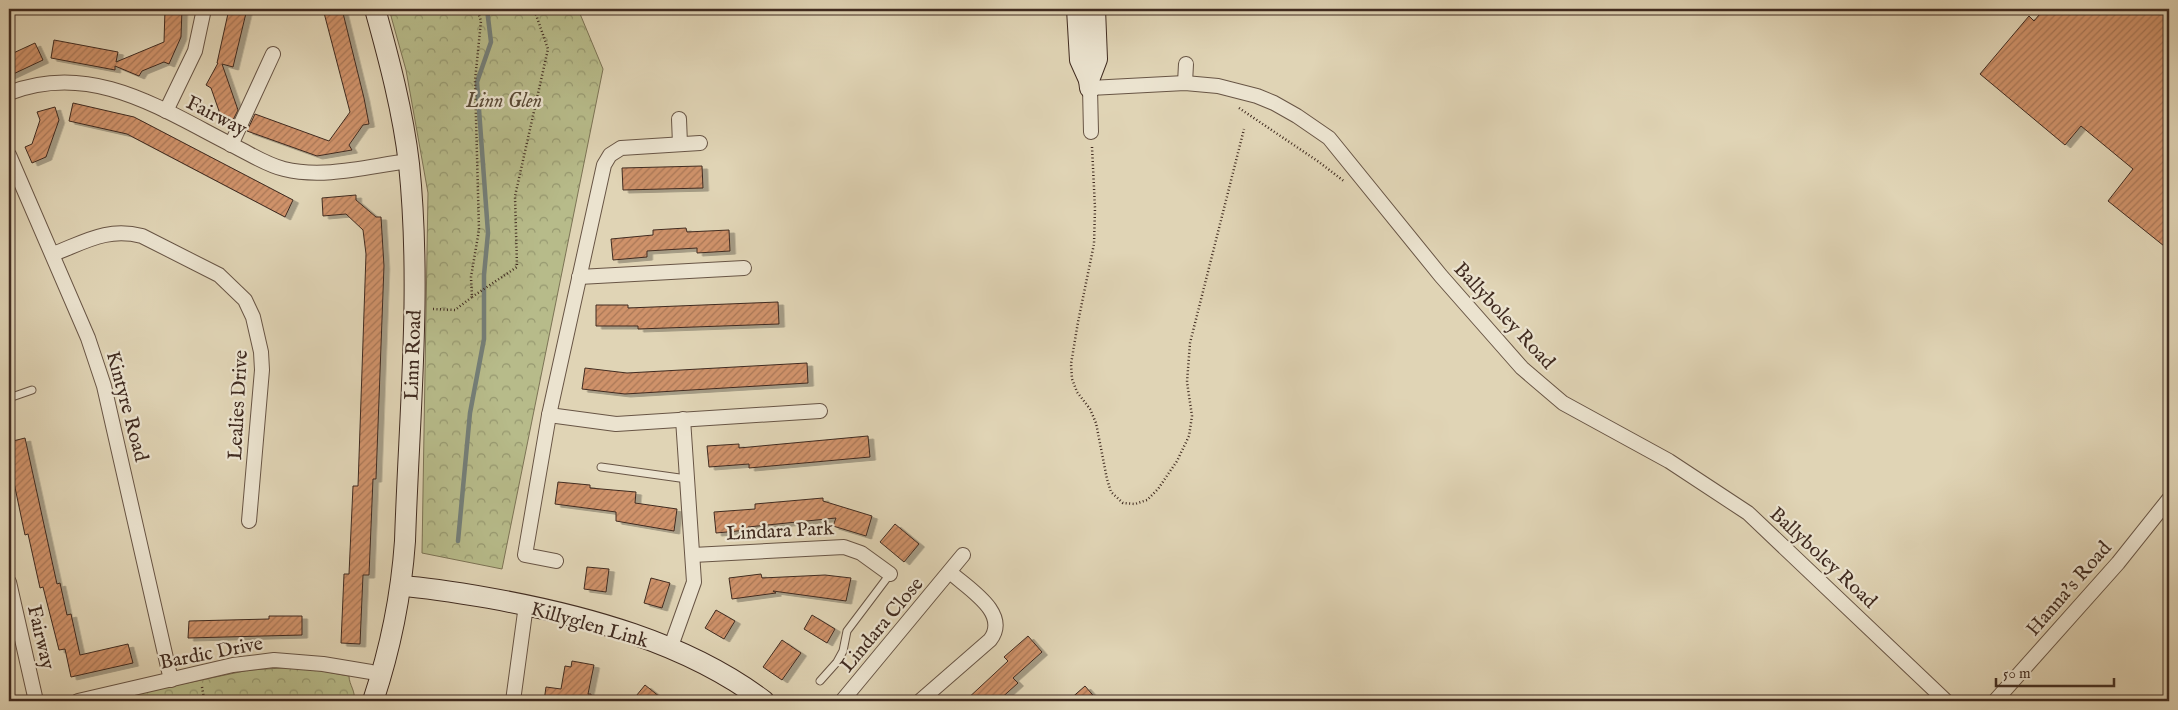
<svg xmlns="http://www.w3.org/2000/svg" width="2178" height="710" viewBox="0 0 2178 710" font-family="'IM FELL English',serif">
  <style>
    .forest { fill: url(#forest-crowns); stroke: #7c7355 }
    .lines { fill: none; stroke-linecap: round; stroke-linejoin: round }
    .stream { stroke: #747f79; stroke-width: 4.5 }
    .building { fill: url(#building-hatch); stroke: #402b20; filter: url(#shadow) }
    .lane-casing { stroke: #685545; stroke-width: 9 }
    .street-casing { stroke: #685545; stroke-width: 16 }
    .secondary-casing { stroke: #402b20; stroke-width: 22 }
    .path { stroke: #402b20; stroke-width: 2.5; stroke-dasharray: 1 2.5; stroke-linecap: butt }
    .lane { stroke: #ebe3cf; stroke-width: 7 }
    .street { stroke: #ebe3cf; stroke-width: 14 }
    .secondary { stroke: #ebe3cf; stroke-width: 20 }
    .labels { text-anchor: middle; stroke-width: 4.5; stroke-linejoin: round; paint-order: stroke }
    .park-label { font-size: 20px; font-style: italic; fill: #584835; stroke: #ebe3cf }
    .street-label { font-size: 20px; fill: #402b20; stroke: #ebe3cf }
  </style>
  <defs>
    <pattern id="forest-crowns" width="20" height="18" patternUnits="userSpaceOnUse" patternTransform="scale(1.25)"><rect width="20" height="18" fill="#b7bb8a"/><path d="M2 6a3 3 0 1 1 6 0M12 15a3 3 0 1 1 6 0" fill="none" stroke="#969870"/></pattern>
    <pattern id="building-hatch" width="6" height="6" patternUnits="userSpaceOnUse" patternTransform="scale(1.25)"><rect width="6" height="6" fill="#cf926a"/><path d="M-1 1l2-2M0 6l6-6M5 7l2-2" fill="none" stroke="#a97757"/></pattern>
    <filter id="shadow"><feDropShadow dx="5.5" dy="3" stdDeviation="0" flood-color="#0004"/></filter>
  </defs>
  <rect width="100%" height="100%" fill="#e0d4b5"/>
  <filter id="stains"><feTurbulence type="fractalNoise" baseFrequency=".004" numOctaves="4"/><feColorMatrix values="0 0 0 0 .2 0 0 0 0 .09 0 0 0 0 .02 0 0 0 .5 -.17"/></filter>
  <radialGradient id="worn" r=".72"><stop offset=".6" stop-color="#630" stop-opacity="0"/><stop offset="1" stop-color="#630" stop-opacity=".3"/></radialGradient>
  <!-- forest -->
  <g class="forest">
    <path d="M 389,9 L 578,9 L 603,69 L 502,569 L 422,553 L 428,193 L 406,70 Z"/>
    <path d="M 300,667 L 349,676 C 349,685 356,691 354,701 L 101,701 L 249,670 Z"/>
  </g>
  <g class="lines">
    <!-- stream -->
    <path class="stream" d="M 458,541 L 470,413 L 484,339 L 484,275 L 488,233 L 477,82 L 491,42 L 487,9"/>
  </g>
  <!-- building -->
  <g class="building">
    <path d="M 165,9 L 182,9 L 181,37 L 169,64 L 164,62 L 142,71 L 139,76 L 115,66 L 115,70 L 51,58 L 54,40 L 118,52 L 116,62 L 164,42 Z"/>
    <path d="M 229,9 L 247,9 L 233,67 L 222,64 L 238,110 L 231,124 L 216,116 L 219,111 L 211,88 L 206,85 L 218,63 L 217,63 Z"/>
    <path d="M 323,9 L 342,9 L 364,98 L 369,124 L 363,125 L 349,145 L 352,150 L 317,156 L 247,131 L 255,114 L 329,141 L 350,112 Z"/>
    <path d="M 2044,9 L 2160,9 L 2169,16 L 2169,250 L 2108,201 L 2133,169 L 2081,126 L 2065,145 L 1980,74 L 2029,16 L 2034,21 Z"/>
    <path d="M 35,43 L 43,60 L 9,76 L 9,55 Z"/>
    <path d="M 73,103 L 134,117 L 293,200 L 285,217 L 127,134 L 69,121 Z"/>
    <path d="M 55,107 L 59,120 L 46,157 L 32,163 L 25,147 L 32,144 L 40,120 L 37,112 Z"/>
    <path d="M 702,166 L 703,188 L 623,190 L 622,168 Z"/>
    <path d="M 356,195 L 356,200 L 376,217 L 381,217 L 384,266 L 376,479 L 373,479 L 369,575 L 363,575 L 360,644 L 341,643 L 344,574 L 349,574 L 353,486 L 358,486 L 366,254 L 363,230 L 346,214 L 323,216 L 322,198 Z"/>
    <path d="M 686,228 L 687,232 L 729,230 L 730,251 L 697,253 L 697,248 L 647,251 L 647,257 L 613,260 L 611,239 L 653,235 L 653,230 Z"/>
    <path d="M 778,302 L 779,324 L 638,329 L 638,326 L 596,326 L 596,305 L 628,305 L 628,308 Z"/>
    <path d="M 807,363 L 808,383 L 625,394 L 582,389 L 585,368 L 627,373 Z"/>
    <path d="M 868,436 L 870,457 L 749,468 L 749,464 L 709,467 L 707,446 L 739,444 L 739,448 Z"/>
    <path d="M 25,438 L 57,584 L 60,583 L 67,615 L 71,614 L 80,655 L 128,644 L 133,663 L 71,677 L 65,649 L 59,650 L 43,587 L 40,588 L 28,534 L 25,535 L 9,459 L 9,442 Z"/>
    <path d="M 558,482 L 590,485 L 590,488 L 636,492 L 635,503 L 677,509 L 674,531 L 616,521 L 616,512 L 555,504 Z"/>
    <path d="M 823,498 L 823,501 L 872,516 L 866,536 L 833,526 L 836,518 L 748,527 L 748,530 L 716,533 L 714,512 L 755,509 L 755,504 Z"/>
    <path d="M 895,524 L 919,544 L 904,562 L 880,542 Z"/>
    <path d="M 587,567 L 609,569 L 606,592 L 584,589 Z"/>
    <path d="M 761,574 L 762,578 L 825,575 L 851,578 L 846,601 L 773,591 L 776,593 L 732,599 L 729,578 Z"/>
    <path d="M 651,578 L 670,583 L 662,608 L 644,603 Z"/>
    <path d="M 716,610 L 735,621 L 724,639 L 705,628 Z"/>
    <path d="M 812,615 L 835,629 L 827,643 L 804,629 Z"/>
    <path d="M 269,616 L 302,616 L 302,635 L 188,638 L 189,621 L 269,619 Z"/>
    <path d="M 1028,636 L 1042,652 L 1013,678 L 1018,683 L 998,701 L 965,701 L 1008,661 L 1004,657 Z"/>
    <path d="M 782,640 L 801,653 L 782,680 L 763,667 Z"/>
    <path d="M 572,661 L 594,665 L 588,694 L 591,694 L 591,701 L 544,701 L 546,687 L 561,689 L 565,666 L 571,667 Z"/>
    <path d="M 645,685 L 665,701 L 632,701 Z"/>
    <path d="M 1085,686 L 1098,701 L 1068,701 Z"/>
  </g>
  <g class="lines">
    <!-- lane casing -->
    <g class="lane-casing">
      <g id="lane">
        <path d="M 9,398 L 32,390"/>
        <path d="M 601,467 L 687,479"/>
        <path d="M 820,681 L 837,662 L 843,651 L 847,631 L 890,574"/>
      </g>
    </g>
    <!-- street casing -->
    <g class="street-casing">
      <g id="street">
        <path d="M 1185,83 L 1186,64"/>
        <path d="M 9,93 C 93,60 164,111 236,147 C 252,155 267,165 284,169 C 324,179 369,166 409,161"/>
        <path d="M 166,111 L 195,51 L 204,9"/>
        <path d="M 679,119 L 680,144"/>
        <path d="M 1091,132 L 1090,88 L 1185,83 L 1218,86 L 1257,96 L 1274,103 L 1297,116 L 1329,138 L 1441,276 L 1522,368 L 1563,403 L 1669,461 L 1748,513 L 1946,701"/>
        <path d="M 231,145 L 273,54"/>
        <path d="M 9,155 L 88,338 L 104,386 L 171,680"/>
        <path d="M 53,254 C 85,242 107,227 142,236 L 219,275 L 245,300 L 253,317 L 261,352 L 262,370 L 249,521"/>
        <path d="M 579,277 L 744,268"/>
        <path d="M 549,415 L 616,424 L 820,411"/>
        <path d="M 693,555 L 844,547 L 861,553 L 890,574"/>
        <path d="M 556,561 L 525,555 L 549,415 L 604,165 L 610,155 L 621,148 L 700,143"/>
        <path d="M 9,582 L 36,701"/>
        <path d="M 670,649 L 694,582 L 683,419"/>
        <path d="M 78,701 L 233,665 L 274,660 L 323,664 L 371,672 L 382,676"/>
        <path d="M 513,701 L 526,605"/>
        <path d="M 842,701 L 963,555"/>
        <path d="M 920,701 L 990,640 C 1011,613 967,588 950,572"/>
        <path d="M 1995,701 L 2118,563 L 2169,499"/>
      </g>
    </g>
    <!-- secondary casing -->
    <g class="secondary-casing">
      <g id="secondary">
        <path d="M 1077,9 L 1080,60 L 1089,80 L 1090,88"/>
        <path d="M 1089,80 L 1097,59 L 1095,9"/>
        <path d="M 402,586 C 431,588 460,593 489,598 C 583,615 686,642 764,701"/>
        <path d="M 373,701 C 391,647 401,598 405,541 C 409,416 422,289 409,164 C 403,112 389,59 375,9"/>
      </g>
    </g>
    <!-- path -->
    <g class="path">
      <path d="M 1239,108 L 1319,162 L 1345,182"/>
      <path d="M 1092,147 L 1095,208 L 1094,244 L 1078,322 L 1071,364 L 1072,379 L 1077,392 L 1090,409 L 1096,423 L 1107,479 L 1111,492 L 1123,503 L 1135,504 L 1147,500 L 1158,489 L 1177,461 L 1189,436 L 1192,416 L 1187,382 L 1190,343 L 1244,129"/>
      <path d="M 472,297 L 517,267 L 515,196 L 548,49 L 534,9"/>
      <path d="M 433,309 L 455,310 L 472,297 L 471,277 L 479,230 L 475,81 L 481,21 L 477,9"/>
      <path d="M 202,687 L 204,698"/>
    </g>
    <!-- lane -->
    <use href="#lane" class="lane"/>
    <!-- street -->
    <use href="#street" class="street"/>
    <!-- secondary -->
    <use href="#secondary" class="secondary"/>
  </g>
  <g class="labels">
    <!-- park labels -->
    <g class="park-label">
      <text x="504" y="107">Linn Glen</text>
    </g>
    <!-- street labels -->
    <g class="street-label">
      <text transform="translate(217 115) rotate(27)" y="7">Fairway</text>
      <text transform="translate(1505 315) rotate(47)" y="7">Ballyboley Road</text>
      <text transform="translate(412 355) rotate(-88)" y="7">Linn Road</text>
      <text transform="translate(237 405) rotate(-87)" y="7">Lealies Drive</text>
      <text transform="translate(128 406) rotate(75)" y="7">Kintyre Road</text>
      <text transform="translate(780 530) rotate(-3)" y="7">Lindara Park</text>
      <text transform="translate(1824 557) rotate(43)" y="7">Ballyboley Road</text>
      <text transform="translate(2068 588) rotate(-49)" y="7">Hanna's Road</text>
      <text transform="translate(590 624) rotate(16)" y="7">Killyglen Link</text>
      <text transform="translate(881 624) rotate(-50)" y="7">Lindara Close</text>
      <text transform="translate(42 637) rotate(77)" y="7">Fairway</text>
      <text transform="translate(211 652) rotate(-11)" y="7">Bardic Drive</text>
    </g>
  </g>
  <!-- margin -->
  <rect width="2178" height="710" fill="none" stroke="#e0d4b5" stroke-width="30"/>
  <rect x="10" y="10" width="2158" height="690" fill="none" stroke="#402b20" stroke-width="2.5"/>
  <rect x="15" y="15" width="2148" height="680" fill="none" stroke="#402b20"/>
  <!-- scale -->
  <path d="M1996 678v8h118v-8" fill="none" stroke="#402b20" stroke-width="2.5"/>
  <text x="2003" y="678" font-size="15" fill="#402b20" stroke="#ebe3cf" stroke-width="4" paint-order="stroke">50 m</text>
  <rect width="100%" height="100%" filter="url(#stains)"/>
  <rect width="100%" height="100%" fill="url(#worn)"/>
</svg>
